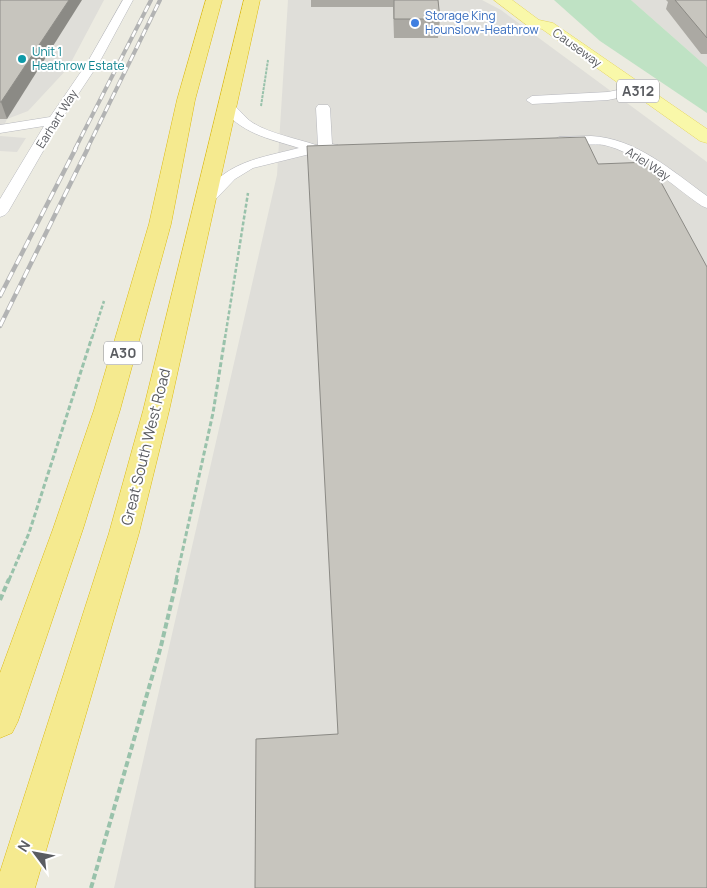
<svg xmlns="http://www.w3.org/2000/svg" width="707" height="888" viewBox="0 0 707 888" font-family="Manrope,sans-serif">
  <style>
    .industrial { fill: #dfded9 }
    .green { fill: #bfe2c4 }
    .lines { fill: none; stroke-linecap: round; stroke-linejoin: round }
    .lane-casing { stroke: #b7b8bd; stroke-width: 1 }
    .primary-casing { stroke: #e6d560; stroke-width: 1 }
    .highway-casing { stroke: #ddbb10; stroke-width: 1 }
    .path-far3 { stroke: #99c2ab; stroke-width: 2; stroke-dasharray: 3 1; stroke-linecap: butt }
    .path-far2 { stroke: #99c2ab; stroke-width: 2.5; stroke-dasharray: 4 2; stroke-linecap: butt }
    .path-far1 { stroke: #99c2ab; stroke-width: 3; stroke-dasharray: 5 2.5; stroke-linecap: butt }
    .path { stroke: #99c2ab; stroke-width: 4; stroke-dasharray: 6 3; stroke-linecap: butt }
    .lane { fill: #fff; fill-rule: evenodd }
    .primary { fill: #f9f8a9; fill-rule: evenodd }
    .highway { fill: #f5ea8f; fill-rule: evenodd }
    .rail-far1-casing { stroke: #b2b3b3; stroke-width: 4 }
    .rail-casing { stroke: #b2b3b3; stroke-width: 4.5 }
    .rail-far1 { stroke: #fff; stroke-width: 2.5; stroke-dasharray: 7; stroke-linecap: butt }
    .rail { stroke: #fff; stroke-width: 3; stroke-dasharray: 9; stroke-linecap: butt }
    .wall { fill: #aba9a3 }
    .shaded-wall { fill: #8b8a85 }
    .building { fill: #c7c5be; stroke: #8b8a85 }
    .shop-dot { fill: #3f7fe0; stroke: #fff; stroke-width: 2 }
    .culture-dot { fill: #0f9aa8; stroke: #fff; stroke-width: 2 }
    .labels { text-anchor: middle; stroke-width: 4; stroke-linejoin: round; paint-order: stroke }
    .far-shop-label { font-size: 12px; fill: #366cbe; stroke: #fff; text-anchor: start }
    .far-street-label { font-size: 12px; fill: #5a5c61; stroke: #fff }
    .far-culture-label { font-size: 12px; fill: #0d838f; stroke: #fff; text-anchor: start }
    .shield { fill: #fff; stroke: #8c8d90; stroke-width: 1 }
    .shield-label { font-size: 14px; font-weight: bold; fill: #5a5c61 }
    .street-label { font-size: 15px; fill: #5a5c61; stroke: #fff }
  </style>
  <rect width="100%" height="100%" fill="#ecebe1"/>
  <!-- industrial -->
  <g class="industrial">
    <path d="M 0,0 L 104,0 L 68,68 L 28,111 L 7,119 L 0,134 Z"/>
    <path d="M 288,0 L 482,0 L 501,10 L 707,162 L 707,888 L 114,888 L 277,175 Z"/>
    <path d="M 631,0 L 707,0 L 707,67 Z"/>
    <path d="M 0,136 L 26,138 L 17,152 L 0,151 Z"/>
  </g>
  <!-- green -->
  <path class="green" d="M 554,0 L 631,0 L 707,67 L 707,113 L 600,41 Z"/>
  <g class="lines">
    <!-- lane casing -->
    <g class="lane-casing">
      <g id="lane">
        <path d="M 123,0 L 133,0 L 99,63 L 61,120 L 8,212 L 5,215 L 0,217 L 0,199 L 44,126 L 0,133 L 0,125 L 50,117 L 87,63 Z"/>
        <path d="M 637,86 L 643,90 L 642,93 L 608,100 L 532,104 L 526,100 L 532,96 L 608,92 Z"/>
        <path d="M 226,101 C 237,104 243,117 253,123 C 271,134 295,138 316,145 L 318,145 L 316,108 L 318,105 L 328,105 L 330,108 L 332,144 L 338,145 L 340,148 L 333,152 L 314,153 L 253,168 L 235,179 L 211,204 L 201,204 L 198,201 C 226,161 256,159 299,148 C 267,138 241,134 219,105 Z"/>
        <path d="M 591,136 C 636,138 672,171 707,196 L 707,208 L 702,206 C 674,187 637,152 604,145 C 593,143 558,148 552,141 L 559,137 Z"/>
      </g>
    </g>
    <!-- primary casing -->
    <g class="primary-casing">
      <path id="primary" d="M 494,0 L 512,0 L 539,20 L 553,23 L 707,129 L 707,143 L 700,141 L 542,29 L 528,26 Z"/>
    </g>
    <!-- highway casing -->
    <g class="highway-casing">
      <g id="highway">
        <path d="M 206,0 L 222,0 L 195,100 L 171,224 L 120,410 L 83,529 L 18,721 L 12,733 L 0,738 L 0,673 L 53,529 L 94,410 L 149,224 L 177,100 Z"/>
        <path d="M 244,0 L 260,0 L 169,411 L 139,533 L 35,888 L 0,888 L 0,872 L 109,533 L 143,411 Z"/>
      </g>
    </g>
    <!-- path-far3 -->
    <path class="path-far3" d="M 261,106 L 268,60"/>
    <!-- path-far2 -->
    <g class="path-far2">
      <path d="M 92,338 L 104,301"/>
      <path d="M 225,338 L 248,193"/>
    </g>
    <!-- path-far1 -->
    <g class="path-far1">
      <path d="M 9,580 L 29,533 L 92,337"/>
      <path d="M 176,580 L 213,413 L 225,337"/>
    </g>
    <!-- path -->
    <g class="path">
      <path d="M 0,600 L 9,579"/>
      <path d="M 91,888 L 161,646 L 177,579"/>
    </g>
    <!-- lane -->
    <use href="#lane" class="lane"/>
    <!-- primary -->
    <use href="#primary" class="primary"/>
    <!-- highway -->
    <use href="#highway" class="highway"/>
    <!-- rail-far1 casing -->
    <g class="rail-far1-casing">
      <g id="rail-far1">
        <path d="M 75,149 L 151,0"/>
        <path d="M 87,149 L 160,0"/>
      </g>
    </g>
    <!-- rail casing -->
    <g class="rail-casing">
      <g id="rail">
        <path d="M 0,296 L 76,148"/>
        <path d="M 0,326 L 88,148"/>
      </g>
    </g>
    <!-- rail-far1 -->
    <use href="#rail-far1" class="rail-far1"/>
    <!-- rail -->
    <use href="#rail" class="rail"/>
  </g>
  <!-- wall -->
  <g class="wall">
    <path d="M 0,0 L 7,119 L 0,119 Z"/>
    <path d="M 311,0 L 438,0 L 440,19 L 438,38 L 394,38 L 393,7 L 311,7 Z"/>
    <path d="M 666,0 L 707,0 L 707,54 L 701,54 L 666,9 L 668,2 Z"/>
  </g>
  <!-- shaded-wall -->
  <path class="shaded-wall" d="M 69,0 L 82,0 L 7,119 L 1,102 Z"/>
  <!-- building -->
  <g class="building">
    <path d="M 0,0 L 69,0 L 1,102 L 0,102 Z"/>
    <path d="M 394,0 L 438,0 L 440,19 L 394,19 Z"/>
    <path d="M 675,0 L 707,0 L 707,38 Z"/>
    <path d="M 585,137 L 598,164 L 650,162 L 707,267 L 707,888 L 255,888 L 256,739 L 338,734 L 307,146 Z"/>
  </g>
  <!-- markers -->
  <circle class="shop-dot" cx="415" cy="23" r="5"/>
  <circle class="culture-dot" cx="22" cy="59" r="5"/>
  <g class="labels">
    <!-- far-shop labels -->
    <g class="far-shop-label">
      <text x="425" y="20">Storage King<tspan x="425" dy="14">Hounslow-Heathrow</tspan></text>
    </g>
    <!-- far-street labels -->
    <g class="far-street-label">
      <text transform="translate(577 48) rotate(36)" y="4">Causeway</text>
      <text transform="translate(57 119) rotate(-58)" y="4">Earhart Way</text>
      <text transform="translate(648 164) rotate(33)" y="4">Ariel Way</text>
    </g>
    <!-- far-culture labels -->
    <g class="far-culture-label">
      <text x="32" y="56">Unit 1<tspan x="32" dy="14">Heathrow Estate</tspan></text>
    </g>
    <!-- shield labels -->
    <g class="shield">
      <rect x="617" y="79.5" width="42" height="23" rx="4"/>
      <rect x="104" y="341.5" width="38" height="23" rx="4"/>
    </g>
    <g class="shield-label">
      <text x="638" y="96">A312</text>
      <text x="123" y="358">A30</text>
    </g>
    <!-- street labels -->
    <g class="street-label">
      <text transform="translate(146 447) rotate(-76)" y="5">Great South West Road</text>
    </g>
  </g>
  <!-- north arrow -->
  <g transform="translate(35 853) rotate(302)" stroke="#ffffff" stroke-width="4" paint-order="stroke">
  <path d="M0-4L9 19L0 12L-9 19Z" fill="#5a5c61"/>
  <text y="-8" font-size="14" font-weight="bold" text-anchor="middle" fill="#5a5c61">N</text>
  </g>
</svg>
